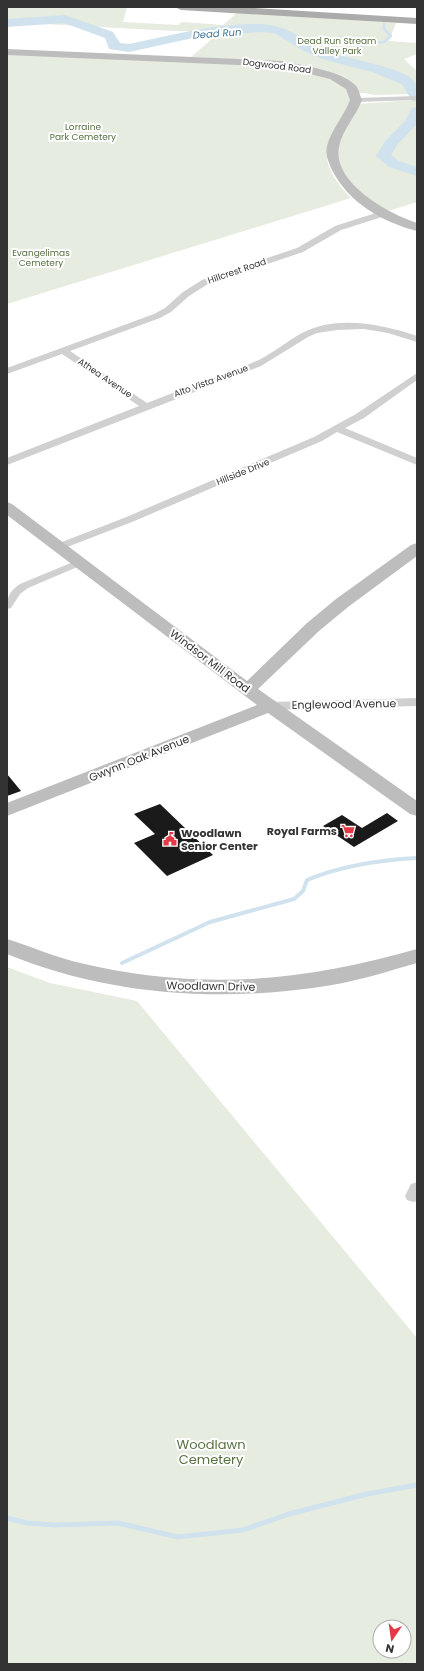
<svg xmlns="http://www.w3.org/2000/svg" width="424" height="1671" viewBox="0 0 424 1671" font-family="Poppins,sans-serif">
  <style>
    .green { fill: #e6ecdf; fill-rule: evenodd }
    .lines { fill: none; stroke-linecap: round; stroke-linejoin: round }
    .stream-far2 { stroke: #cfe2ee; stroke-width: 2.5 }
    .stream-far1 { stroke: #cfe2ee; stroke-width: 4 }
    .stream { stroke: #cfe2ee; stroke-width: 5 }
    .river { fill: #cfe2ee; fill-rule: evenodd }
    .building { fill: #1a1a1a }
    .street { fill: #d0d0d0; fill-rule: evenodd }
    .secondary { fill: #bdbdbd; fill-rule: evenodd }
    .primary { fill: #ababab; fill-rule: evenodd }
    .labels { text-anchor: middle; stroke-width: 4; stroke-linejoin: round; paint-order: stroke }
    .far-park-label { font-size: 9px; fill: #56703f; stroke: #fff }
    .far-street-label { font-size: 9px; fill: #333; stroke: #fff }
    .far-water-label { font-size: 10px; font-style: italic; fill: #3f7597; stroke: #fff }
    .street-label { font-size: 11px; fill: #333; stroke: #fff }
    .poi-label { font-size: 11px; font-weight: bold; fill: #333; stroke: #fff; text-anchor: end }
    .near-park-label { font-size: 13px; fill: #56703f; stroke: #fff }
  </style>
  <rect width="100%" height="100%" fill="#fff"/>
  <!-- green -->
  <g class="green">
    <path d="M 7,7 L 127,7 L 123,22 L 178,25 L 182,22 L 223,25 L 238,12 L 396,23 L 389,41 L 417,43 L 417,54 L 404,59 L 417,71 L 417,94 L 375,95 L 365,93 L 356,93 L 313,68 L 289,62 L 191,57 L 221,31 L 175,31 L 7,22 Z"/>
    <path d="M 7,54 L 258,64 L 312,71 L 344,85 L 352,100 C 347,111 327,143 327,153 C 326,170 340,187 351,198 L 7,304 Z"/>
    <path d="M 417,100 L 417,202 L 382,213 L 359,197 L 332,155 L 357,104 Z"/>
    <path d="M 7,967 L 50,983 L 137,1001 L 417,1338 L 417,1664 L 7,1664 ZM 380,1627 L 404,1627 L 404,1651 L 380,1651 Z"/>
  </g>
  <g class="lines">
    <!-- stream-far2 -->
    <path class="stream-far2" d="M 312,49 L 352,50 L 362,47 L 361,43 L 384,42 L 391,36 L 384,29 L 384,24"/>
    <!-- stream-far1 -->
    <path class="stream-far1" d="M 122,963 L 210,922 L 294,899 L 303,891 L 307,880 C 343,865 379,860 417,858"/>
    <!-- stream -->
    <path class="stream" d="M 7,1518 L 27,1523 L 54,1525 L 118,1523 L 178,1537 L 243,1530 L 289,1514 L 367,1494 L 417,1485"/>
    <!-- river -->
    <g class="river">
      <path d="M 65,15 L 113,32 L 120,43 L 129,44 C 172,35 216,23 260,24 C 292,25 304,44 332,53 C 350,59 401,68 412,79 C 419,86 417,94 417,102 L 412,101 L 402,84 L 372,72 L 322,59 L 302,50 L 274,33 L 259,32 L 193,38 L 129,52 L 109,49 L 105,38 L 64,23 L 7,27 L 7,19 Z"/>
      <path d="M 417,107 L 417,124 L 397,145 L 391,155 L 399,161 L 417,167 L 417,176 L 389,167 L 376,156 L 386,140 L 405,121 L 412,108 Z"/>
    </g>
  </g>
  <!-- building -->
  <g class="building">
    <path d="M 7,774 L 21,791 L 7,796 Z"/>
    <path d="M 160,804 L 213,855 L 167,876 L 134,843 L 155,834 L 134,814 Z"/>
    <path d="M 387,813 L 398,821 L 354,847 L 323,826 L 342,815 L 362,828 Z"/>
  </g>
  <g class="lines">
    <!-- street -->
    <g class="street">
      <path d="M 417,96 L 417,100 L 356,102 L 352,100 L 356,98 Z"/>
      <path d="M 382,211 L 386,214 L 385,216 L 341,230 L 303,252 L 208,284 L 189,296 L 171,312 L 160,318 L 70,351 L 147,403 C 182,389 218,377 252,363 C 270,356 285,342 302,333 C 337,315 381,324 417,336 L 417,342 L 388,333 L 364,329 L 337,330 L 317,333 L 308,337 L 261,366 L 7,465 L 7,458 L 139,406 L 62,354 L 7,374 L 7,368 L 154,314 L 165,308 L 183,292 L 202,280 L 297,248 L 335,226 Z"/>
      <path d="M 417,373 L 417,380 L 364,418 L 345,428 L 417,458 L 417,465 L 337,432 L 322,441 L 132,522 L 62,549 L 54,549 L 53,547 L 54,545 L 124,518 L 314,437 L 356,414 Z"/>
      <path d="M 78,560 L 84,563 L 82,565 L 28,588 L 20,594 L 11,608 L 7,609 C 7,596 10,591 20,584 Z"/>
      <path d="M 417,698 L 417,706 L 270,710 L 264,706 L 270,702 Z"/>
      <path d="M 417,1182 L 417,1201 L 413,1202 L 407,1200 L 405,1196 L 411,1184 Z"/>
    </g>
    <!-- secondary -->
    <g class="secondary">
      <path d="M 7,49 L 282,61 C 301,65 343,71 356,86 C 359,89 360,96 362,100 C 356,116 342,130 339,147 C 332,183 389,214 417,223 L 417,231 C 382,222 349,203 332,170 C 329,163 325,155 327,146 C 331,130 344,116 350,100 L 346,89 L 330,79 L 282,67 L 7,55 Z"/>
      <path d="M 7,502 L 12,504 L 247,681 L 307,623 L 336,599 L 411,545 L 417,543 L 417,556 L 348,607 L 319,631 L 258,689 L 417,801 L 417,816 L 410,814 L 268,713 L 7,816 L 7,803 L 257,705 L 7,515 Z"/>
      <path d="M 7,939 C 30,946 52,956 76,962 C 197,991 298,983 417,949 L 417,963 C 389,971 361,980 332,985 C 224,1003 109,996 7,954 Z"/>
    </g>
    <!-- primary -->
    <path class="primary" d="M 175,7 L 238,7 L 417,18 L 417,24 L 181,10 Z"/>
  </g>
  <!-- icons -->
  <defs>
    <g id="supermarket-bare" transform="scale(1.08)"><path d="M-6-5.5h2.5l.6 2H6L4.5 2H-2.5L-4.4-4H-6ZM-1.5 3.2a1.3 1.3 0 1 0 .1 0ZM3 3.2a1.3 1.3 0 1 0 .1 0Z" fill="#e63946" stroke="#fff" stroke-width="2.5" paint-order="stroke"/></g>
    <g id="civic-bare" transform="scale(1.08)"><path d="M-.6-6.5H3V-4.5H.6V-3L4-1V1h2V6H-6V1h2V-1L-.6-3ZM-1.2 2.5V6h2.4V2.5Z" fill="#e63946" stroke="#fff" stroke-width="2.5" paint-order="stroke"/></g>
  </defs>
  <g fill-rule="evenodd">
    <use href="#supermarket-bare" x="348" y="831"/>
    <use href="#civic-bare" x="170" y="839"/>
  </g>
  <g class="labels">
    <!-- far-park labels -->
    <g class="far-park-label">
      <text x="337" y="44">Dead Run Stream<tspan x="337" dy="10">Valley Park</tspan></text>
      <text x="83" y="130">Lorraine<tspan x="83" dy="10">Park Cemetery</tspan></text>
      <text x="41" y="256">Evangelimas<tspan x="41" dy="10">Cemetery</tspan></text>
    </g>
    <!-- far-street labels -->
    <g class="far-street-label">
      <text transform="translate(277 66) rotate(7)" y="3">Dogwood Road</text>
      <text transform="translate(237 271) rotate(-19)" y="3">Hillcrest Road</text>
      <text transform="translate(105 378) rotate(34)" y="3">Athea Avenue</text>
      <text transform="translate(211 381) rotate(-20)" y="3">Alto Vista Avenue</text>
      <text transform="translate(243 472) rotate(-22)" y="3">Hillside Drive</text>
    </g>
    <!-- far-water labels -->
    <g class="far-water-label">
      <text transform="translate(217 33) rotate(-4)" y="4">Dead Run</text>
    </g>
    <!-- street labels -->
    <g class="street-label">
      <text transform="translate(210 661) rotate(37)" y="4">Windsor Mill Road</text>
      <text transform="translate(344 704) rotate(-1)" y="4">Englewood Avenue</text>
      <text transform="translate(139 758) rotate(-22)" y="4">Gwynn Oak Avenue</text>
      <text transform="translate(211 986) rotate(1)" y="4">Woodlawn Drive</text>
    </g>
    <!-- poi labels -->
    <g class="poi-label">
      <text x="337" y="835">Royal Farms</text>
      <text x="181" y="837" text-anchor="start">Woodlawn<tspan x="181" dy="13">Senior Center</tspan></text>
    </g>
    <!-- near-park labels -->
    <g class="near-park-label">
      <text x="211" y="1449">Woodlawn<tspan x="211" dy="15">Cemetery</tspan></text>
    </g>
  </g>
  <!-- border -->
  <rect width="424" height="1671" fill="none" stroke="#333333" stroke-width="16"/>
  <!-- north arrow -->
  <g transform="translate(392 1639) rotate(193)"><circle r="19" fill="#ffffff" stroke="#adadad"/>
  <path d="M0-3L7 15L0 10L-7 15Z" fill="#e63946"/>
  <text y="-6" font-size="11" font-weight="bold" text-anchor="middle" fill="#333333">N</text>
  </g>
</svg>
